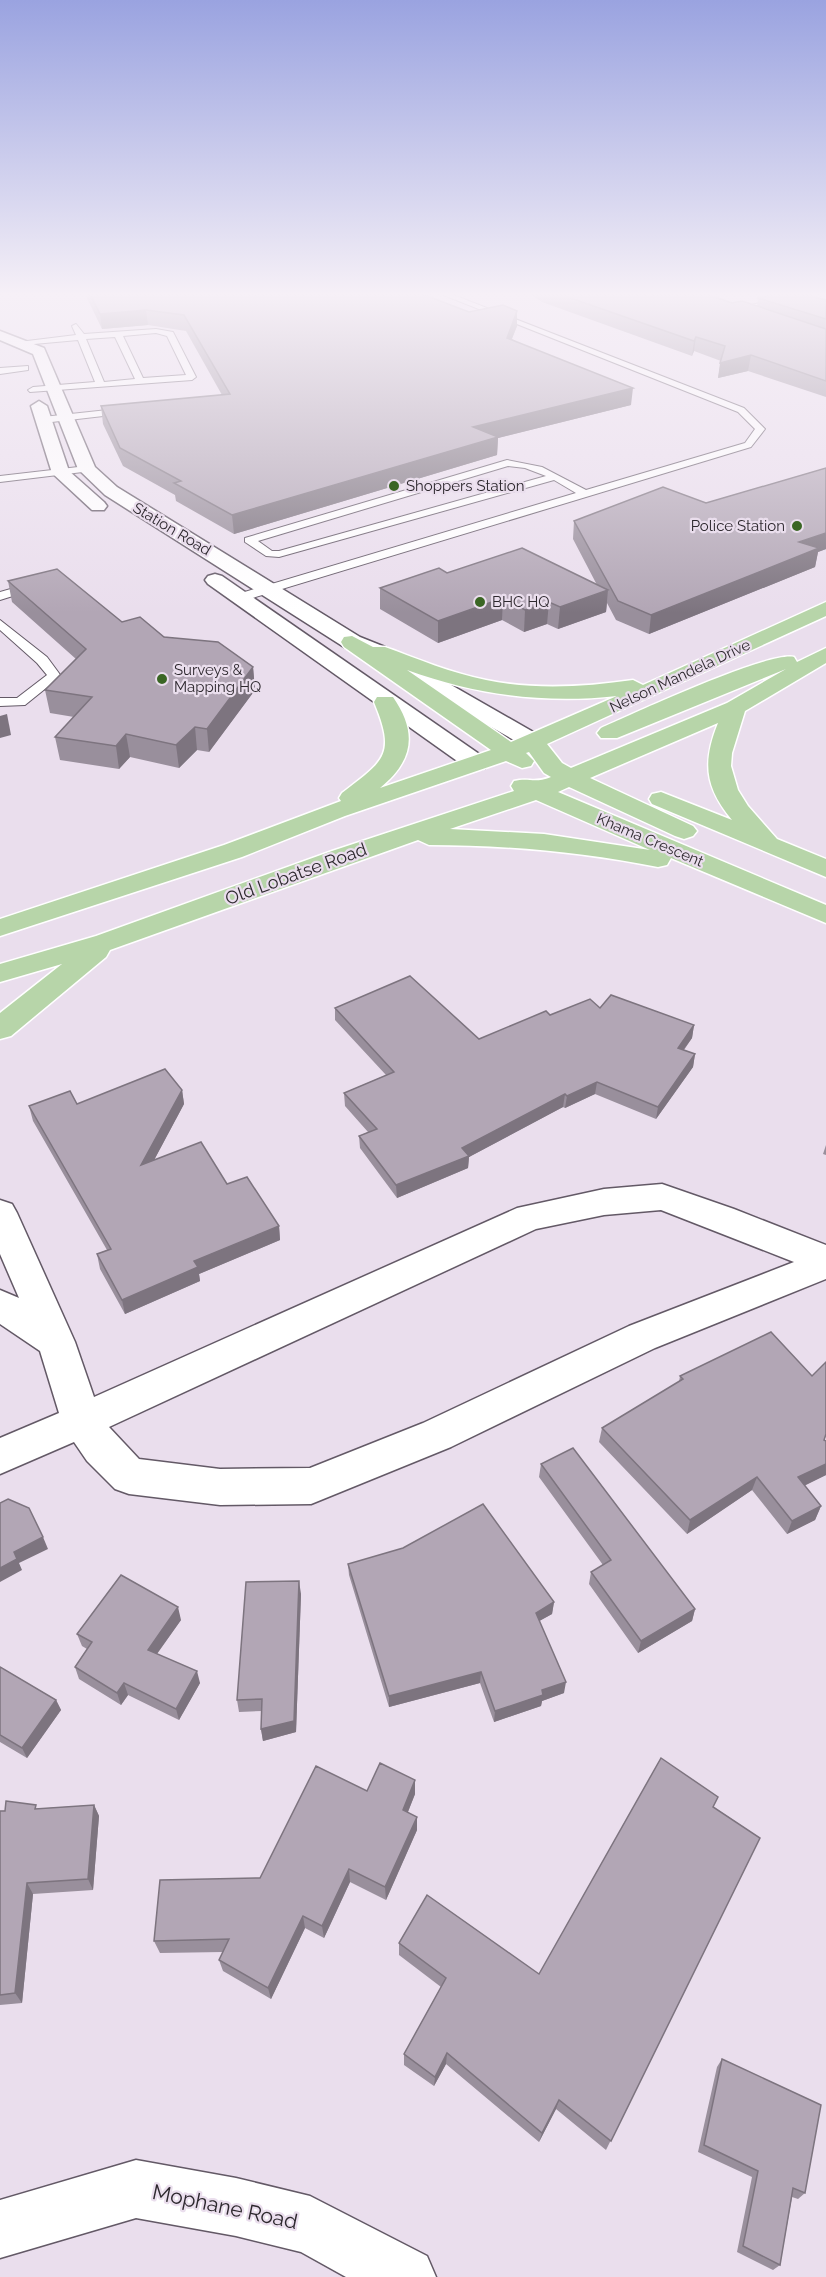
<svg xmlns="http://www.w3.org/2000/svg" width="826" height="2277" viewBox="0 0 826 2277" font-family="Raleway,sans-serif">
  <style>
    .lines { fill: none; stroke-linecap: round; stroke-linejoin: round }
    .service-casing { stroke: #635966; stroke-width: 2 }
    .minor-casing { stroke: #635966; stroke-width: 3 }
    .primary-casing { stroke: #fff; stroke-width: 3 }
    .service { fill: #fff; fill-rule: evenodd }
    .minor { fill: #fff; fill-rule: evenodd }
    .primary { fill: #b7d5a9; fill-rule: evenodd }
    .wall { fill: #998f9c }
    .shaded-wall { fill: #7d747f }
    .building { fill: #b2a6b5; stroke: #7d747f; stroke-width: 1.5 }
    .poi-dot { fill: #3a6624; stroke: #eadeed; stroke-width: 2 }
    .labels { text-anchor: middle; stroke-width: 4.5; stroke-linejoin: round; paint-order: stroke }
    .far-poi-label { font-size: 15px; fill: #2d282e; stroke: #eadeed; text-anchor: start }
    .far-street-label { font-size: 15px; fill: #2d282e; stroke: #eadeed }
    .street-label { font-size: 18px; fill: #2d282e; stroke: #eadeed }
    .near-street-label { font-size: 21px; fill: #2d282e; stroke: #eadeed }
  </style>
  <rect width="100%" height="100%" fill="#eadeed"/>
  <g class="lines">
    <!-- service casing -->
    <g class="service-casing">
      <g id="service">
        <path d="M 441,294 L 451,294 L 744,408 L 765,429 L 751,447 L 246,600 L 238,600 L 238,594 L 576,493 L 554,480 L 279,557 L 266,556 L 245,542 L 245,538 L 507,460 L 542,467 L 586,490 L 745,443 L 755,429 L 738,412 ZM 508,466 L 525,468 L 546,476 L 279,551 L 272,551 L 258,541 Z"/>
        <path d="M 799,294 L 812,294 L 734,312 L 730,310 Z"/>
        <path d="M 76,324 L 84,334 L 156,329 L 173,332 L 196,377 L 192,380 L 30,392 L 28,390 L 33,387 L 95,382 L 78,340 L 23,345 L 19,342 L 76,335 L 72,326 ZM 156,333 L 167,336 L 186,375 L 143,378 L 123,336 ZM 115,337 L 135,379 L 104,382 L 86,339 Z"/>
        <path d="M 28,366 L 28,370 L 0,374 L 0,368 Z"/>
        <path d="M 126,408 L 129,409 L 129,413 L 43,423 L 38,420 L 43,417 Z"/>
        <path d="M 87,466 L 91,467 L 91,471 L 0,482 L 0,476 Z"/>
        <path d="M 28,584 L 34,588 L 32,590 L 0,600 L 0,592 Z"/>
        <path d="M 0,620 L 47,657 L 61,676 L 25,705 L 0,706 L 0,698 L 17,698 L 47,675 L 37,663 L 0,630 Z"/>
      </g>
    </g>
    <!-- minor casing -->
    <g class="minor-casing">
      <g id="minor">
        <path d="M 0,331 L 44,348 L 95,467 L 117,487 L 360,637 L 385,647 L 542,737 L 546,742 L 542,747 L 526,747 L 369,657 L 344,647 L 105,495 L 78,469 L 33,354 L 0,340 Z"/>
        <path d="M 39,401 L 47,406 L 69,471 L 104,502 L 107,506 L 104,510 L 92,510 L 52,473 L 31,406 Z"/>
        <path d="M 215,574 L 222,576 L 485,758 L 488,763 L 485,768 L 476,770 L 467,768 L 208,584 L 205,580 L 208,576 Z"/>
        <path d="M 662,1184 L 734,1209 L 826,1245 L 826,1279 L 655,1348 L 451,1447 L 311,1504 L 220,1505 L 129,1494 L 115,1489 L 87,1461 L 74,1442 L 0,1474 L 0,1438 L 59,1413 L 40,1351 L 0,1324 L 0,1290 L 19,1298 L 0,1254 L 0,1200 L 12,1204 L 17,1213 L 75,1342 L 94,1397 L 517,1208 L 604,1189 ZM 661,1210 L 794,1262 L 629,1326 L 423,1423 L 310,1468 L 220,1469 L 139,1459 L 109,1427 L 536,1229 L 604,1215 Z"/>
        <path d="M 136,2160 L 236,2178 L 310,2196 L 427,2256 L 436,2277 L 346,2277 L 301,2252 L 236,2236 L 136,2218 L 0,2258 L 0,2200 Z"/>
      </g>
    </g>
    <!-- primary casing -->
    <g class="primary-casing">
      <path id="primary" d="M 826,602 L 826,616 L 547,744 L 562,763 L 571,768 L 727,703 L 786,669 L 617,738 L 601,738 L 597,733 L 601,728 C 633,714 768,651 794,657 L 797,662 L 826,648 L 826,663 L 745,711 L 732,753 L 731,766 L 738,790 L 748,806 L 777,839 L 826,859 L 826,877 L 652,804 L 649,799 L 652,794 L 661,792 L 732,820 C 705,787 702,763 718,723 L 590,778 L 693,826 L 697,831 L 693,836 L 684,839 L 675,836 L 569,787 L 558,792 L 826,905 L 826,923 L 671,858 L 667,865 L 658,867 C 582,852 506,845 429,845 L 418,840 L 110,950 L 106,957 L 11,1036 L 0,1039 L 0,1013 L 62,964 L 0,982 L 0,964 L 96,936 L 332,851 L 514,791 L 511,786 L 514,781 C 530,777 533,784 551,777 L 544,773 L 529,752 L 526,753 L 534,761 L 531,766 L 522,768 L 506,761 L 345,816 L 242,857 L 0,936 L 0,919 L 224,845 L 341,801 L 339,798 L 342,793 C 385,760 396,755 374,702 L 377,697 L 393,697 C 418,733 413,761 380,788 L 491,750 L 344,647 L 341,642 L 344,637 L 352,636 L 373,647 L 385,647 C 418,659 451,673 486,680 C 534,690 584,687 633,680 L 643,685 ZM 407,670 C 476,695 544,704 617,696 L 511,742 ZM 536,800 L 650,850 L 544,834 L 450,829 Z"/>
    </g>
    <!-- service -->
    <use href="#service" class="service"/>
    <!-- minor -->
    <use href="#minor" class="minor"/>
    <!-- primary -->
    <use href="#primary" class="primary"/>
  </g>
  <!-- wall -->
  <g class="wall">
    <path d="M 85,294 L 422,294 L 469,312 L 517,311 L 517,326 L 512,339 L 631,405 L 498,438 L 497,455 L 234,534 L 176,501 L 175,495 L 123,466 L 103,424 L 101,406 L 222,395 L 186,331 L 148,325 L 102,329 Z"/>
    <path d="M 531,294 L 643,294 L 647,297 L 757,306 L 758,298 L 826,300 L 826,397 L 748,371 L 718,378 L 721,361 L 694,351 L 692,356 L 542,302 Z"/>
    <path d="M 826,468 L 826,549 L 818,552 L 815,567 L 649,634 L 616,620 L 607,603 L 606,612 L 558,629 L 547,624 L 524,632 L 502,620 L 438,643 L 380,609 L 380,588 L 447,573 L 597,585 L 573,539 L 574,521 L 706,503 Z"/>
    <path d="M 8,581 L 122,622 L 253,667 L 255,690 L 209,752 L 197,750 L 179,768 L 130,757 L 119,769 L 60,760 L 55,737 L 74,717 L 50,713 L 45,690 L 76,659 L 12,602 Z"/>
    <path d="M 335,1008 L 479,1039 L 550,1015 L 600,1008 L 694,1025 L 692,1038 L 684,1050 L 695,1054 L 693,1067 L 656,1119 L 595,1094 L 565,1108 L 563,1107 L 469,1157 L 468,1168 L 397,1198 L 360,1148 L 359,1136 L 368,1132 L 345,1106 L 344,1093 L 386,1075 L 335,1020 Z"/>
    <path d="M 182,1090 L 184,1104 L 154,1160 L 227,1184 L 279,1226 L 280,1240 L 199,1274 L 200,1281 L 125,1314 L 100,1269 L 97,1254 L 107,1250 L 33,1121 L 29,1106 L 77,1104 Z"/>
    <path d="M 826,1145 L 826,1155 L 823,1154 Z"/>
    <path d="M 826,1362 L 826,1436 L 824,1440 L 826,1441 L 826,1475 L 804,1486 L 821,1506 L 815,1520 L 787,1534 L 752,1490 L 687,1534 L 599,1442 L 602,1428 L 679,1382 L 680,1376 L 812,1376 Z"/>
    <path d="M 541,1464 L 695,1609 L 692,1621 L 638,1653 L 589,1584 L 591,1572 L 603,1565 L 539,1477 Z"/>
    <path d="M 348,1564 L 554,1602 L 552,1614 L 539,1621 L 564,1693 L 542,1701 L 541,1706 L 494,1722 L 480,1683 L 389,1707 L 349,1575 Z"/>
    <path d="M 301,1594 L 296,1732 L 263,1741 L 261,1729 L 262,1711 L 239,1712 L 237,1700 Z"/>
    <path d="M 181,1620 L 157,1654 L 200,1683 L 179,1720 L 128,1695 L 121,1705 L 79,1679 L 75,1667 L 87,1649 L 82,1646 L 77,1634 Z"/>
    <path d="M 0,1667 L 56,1700 L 61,1710 L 27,1758 L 0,1742 Z"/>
    <path d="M 415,1780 L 415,1794 L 408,1812 L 417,1830 L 386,1900 L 350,1882 L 324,1938 L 305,1928 L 271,1999 L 223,1971 L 219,1960 L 223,1952 L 160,1953 L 154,1941 L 260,1878 L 367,1791 Z"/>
    <path d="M 94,1805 L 99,1816 L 93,1890 L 33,1894 L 22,2003 L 0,2005 L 0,1811 Z"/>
    <path d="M 714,1807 L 760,1838 L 606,2150 L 556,2109 L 539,2142 L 446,2064 L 434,2086 L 404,2065 L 404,2054 L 441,1987 L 399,1955 L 399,1943 L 539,1974 Z"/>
    <path d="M 722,2059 L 805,2193 L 798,2199 L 792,2197 L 780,2265 L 773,2270 L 737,2252 L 752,2177 L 698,2152 L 717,2067 Z"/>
  </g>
  <!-- shaded-wall -->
  <g class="shaded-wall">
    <path d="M 146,310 L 148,325 L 102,329 L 100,314 Z"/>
    <path d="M 517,311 L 517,326 L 506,353 L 507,338 Z"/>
    <path d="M 696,337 L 694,351 L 692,356 L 694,341 Z"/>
    <path d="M 751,355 L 748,371 L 718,378 L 720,363 Z"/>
    <path d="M 633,388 L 631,405 L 498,438 L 497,455 L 234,534 L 232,515 L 473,427 Z"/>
    <path d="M 826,533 L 826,549 L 818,552 L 815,567 L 649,634 L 651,615 L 799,542 Z"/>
    <path d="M 608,590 L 606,612 L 558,629 L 560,607 Z"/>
    <path d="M 503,598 L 502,620 L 438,643 L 438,621 Z"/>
    <path d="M 549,602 L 547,624 L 524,632 L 525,610 Z"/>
    <path d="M 253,667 L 255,690 L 209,752 L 207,729 Z"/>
    <path d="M 7,714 L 11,735 L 0,738 L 0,716 Z"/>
    <path d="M 195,727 L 197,750 L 179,768 L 176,745 Z"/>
    <path d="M 126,734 L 130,757 L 119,769 L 116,746 Z"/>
    <path d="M 694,1025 L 692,1038 L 676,1060 L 678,1048 Z"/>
    <path d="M 695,1054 L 693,1067 L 656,1119 L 658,1107 Z"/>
    <path d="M 597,1082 L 595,1094 L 565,1108 L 567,1096 Z"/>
    <path d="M 182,1090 L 184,1104 L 144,1179 L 141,1165 Z"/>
    <path d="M 565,1094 L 563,1107 L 469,1157 L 468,1168 L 397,1198 L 396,1185 L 462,1148 Z"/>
    <path d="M 279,1226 L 280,1240 L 199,1274 L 200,1281 L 125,1314 L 122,1300 L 194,1261 Z"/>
    <path d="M 826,1464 L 826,1475 L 793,1491 L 798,1477 Z"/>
    <path d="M 757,1477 L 752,1490 L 687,1534 L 690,1520 Z"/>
    <path d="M 821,1506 L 815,1520 L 787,1534 L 792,1521 Z"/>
    <path d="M 43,1537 L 48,1549 L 19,1563 L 22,1570 L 0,1582 L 0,1568 L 14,1552 Z"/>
    <path d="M 299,1581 L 301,1594 L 296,1732 L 263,1741 L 261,1729 Z"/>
    <path d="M 554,1602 L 552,1614 L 534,1624 L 536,1613 Z"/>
    <path d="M 178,1607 L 181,1620 L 151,1662 L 148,1650 Z"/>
    <path d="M 695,1609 L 692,1621 L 638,1653 L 641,1641 Z"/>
    <path d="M 197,1671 L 200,1683 L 179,1720 L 176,1709 Z"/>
    <path d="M 481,1672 L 480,1683 L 389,1707 L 389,1696 Z"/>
    <path d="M 566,1682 L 564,1693 L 542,1701 L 541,1706 L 494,1722 L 495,1711 L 542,1690 Z"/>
    <path d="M 124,1683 L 128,1695 L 121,1705 L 117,1693 Z"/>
    <path d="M 56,1700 L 61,1710 L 27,1758 L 22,1748 Z"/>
    <path d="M 415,1780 L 415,1794 L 403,1824 L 403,1810 Z"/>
    <path d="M 94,1805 L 99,1816 L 93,1890 L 88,1879 Z"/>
    <path d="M 417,1817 L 417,1830 L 386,1900 L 385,1887 Z"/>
    <path d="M 349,1869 L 350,1882 L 324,1938 L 322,1926 Z"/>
    <path d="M 27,1883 L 33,1894 L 22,2003 L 15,1993 Z"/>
    <path d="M 303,1916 L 305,1928 L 271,1999 L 268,1988 Z"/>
    <path d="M 447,2053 L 446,2064 L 434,2086 L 435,2077 Z"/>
    <path d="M 559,2100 L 556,2109 L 539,2142 L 542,2133 Z"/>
  </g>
  <!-- building -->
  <g class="building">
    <path d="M 90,294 L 422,294 L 469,312 L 503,305 L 517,311 L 507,338 L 633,388 L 473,427 L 498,437 L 232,515 L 174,483 L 181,481 L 120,448 L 101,406 L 230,394 L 184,315 L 146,310 L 100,314 Z"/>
    <path d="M 559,294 L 643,294 L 647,297 L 672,294 L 706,294 L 732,303 L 742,301 L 826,329 L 826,381 L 751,355 L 720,363 L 725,346 L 696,337 L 694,341 Z"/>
    <path d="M 776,294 L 802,294 L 826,300 L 826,319 L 758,298 Z"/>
    <path d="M 826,468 L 826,533 L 799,542 L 819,548 L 651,615 L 618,601 L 574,521 L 663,487 L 706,503 Z"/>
    <path d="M 522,548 L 608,590 L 560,607 L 549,602 L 525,610 L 503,598 L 438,621 L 380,588 L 439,568 L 447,573 Z"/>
    <path d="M 57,569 L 122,622 L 140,617 L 164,637 L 218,642 L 253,667 L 207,729 L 195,727 L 176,745 L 126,734 L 116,746 L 55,737 L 92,697 L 45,690 L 86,649 L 8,581 Z"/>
    <path d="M 410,976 L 479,1039 L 546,1011 L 550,1015 L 590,999 L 600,1008 L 611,995 L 694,1025 L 678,1048 L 695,1054 L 658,1107 L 597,1082 L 567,1096 L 565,1094 L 462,1148 L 469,1156 L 396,1185 L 359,1136 L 377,1129 L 344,1093 L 394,1072 L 335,1008 Z"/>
    <path d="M 165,1069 L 182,1090 L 141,1165 L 201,1142 L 227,1184 L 247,1177 L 279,1226 L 194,1261 L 198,1267 L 122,1300 L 97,1254 L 111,1249 L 29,1106 L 70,1091 L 77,1104 Z"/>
    <path d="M 771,1332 L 812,1376 L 826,1362 L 826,1434 L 824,1440 L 826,1441 L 826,1464 L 798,1477 L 821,1506 L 792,1521 L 757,1477 L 690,1520 L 602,1428 L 683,1379 L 680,1376 Z"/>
    <path d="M 573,1448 L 695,1609 L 641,1641 L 591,1572 L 611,1560 L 541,1464 Z"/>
    <path d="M 8,1499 L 29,1508 L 43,1537 L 14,1552 L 17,1559 L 0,1568 L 0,1503 Z"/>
    <path d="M 483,1504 L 554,1602 L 536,1613 L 566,1682 L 542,1690 L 543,1695 L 495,1711 L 481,1672 L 389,1696 L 348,1564 L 403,1548 Z"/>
    <path d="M 121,1575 L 178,1607 L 148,1650 L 197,1671 L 176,1709 L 124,1683 L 117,1693 L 75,1667 L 92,1642 L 77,1634 Z"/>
    <path d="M 299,1581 L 294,1721 L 261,1729 L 262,1699 L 237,1700 L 246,1582 Z"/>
    <path d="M 0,1667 L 56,1700 L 22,1748 L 0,1735 Z"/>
    <path d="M 661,1758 L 718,1797 L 713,1807 L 760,1838 L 611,2141 L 559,2100 L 542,2133 L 447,2053 L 435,2077 L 404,2054 L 446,1978 L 399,1943 L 427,1895 L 539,1974 Z"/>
    <path d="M 380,1763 L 415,1780 L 403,1810 L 417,1817 L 385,1887 L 349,1869 L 322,1926 L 303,1916 L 268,1988 L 219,1960 L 229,1939 L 154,1941 L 160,1880 L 260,1878 L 316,1766 L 367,1791 Z"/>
    <path d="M 6,1801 L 36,1805 L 35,1809 L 94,1805 L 88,1879 L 27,1883 L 15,1993 L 0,1995 L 0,1811 L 5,1811 Z"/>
    <path d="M 722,2059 L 821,2105 L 805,2193 L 793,2188 L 780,2265 L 743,2246 L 758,2171 L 704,2145 Z"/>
  </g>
  <!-- sky -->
  <linearGradient id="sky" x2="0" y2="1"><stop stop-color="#9aa3e0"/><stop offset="0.48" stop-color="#f6f0f7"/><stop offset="1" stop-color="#f6f0f7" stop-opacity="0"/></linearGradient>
  <rect width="826" height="613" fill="url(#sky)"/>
  <!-- markers -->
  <g class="poi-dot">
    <circle cx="394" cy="486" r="6"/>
    <circle cx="797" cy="526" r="6"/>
    <circle cx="480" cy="602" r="6"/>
    <circle cx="162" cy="679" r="6"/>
  </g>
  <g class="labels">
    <!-- far-poi labels -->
    <g class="far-poi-label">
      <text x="406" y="491">Shoppers Station</text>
      <text x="785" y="531" text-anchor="end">Police Station</text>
      <text x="492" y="607">BHC HQ</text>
      <text x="174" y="675">Surveys &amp;<tspan x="174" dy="17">Mapping HQ</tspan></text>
    </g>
    <!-- far-street labels -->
    <g class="far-street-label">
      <text transform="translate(172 529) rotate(31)" y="5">Station Road</text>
      <text transform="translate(680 676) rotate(-25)" y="5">Nelson Mandela Drive</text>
      <text transform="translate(650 840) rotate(23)" y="5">Khama Crescent</text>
    </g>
    <!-- street labels -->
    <g class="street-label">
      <text transform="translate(296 874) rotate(-20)" y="6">Old Lobatse Road</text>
    </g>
    <!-- near-street labels -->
    <g class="near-street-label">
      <text transform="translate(225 2207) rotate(12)" y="7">Mophane Road</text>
    </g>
  </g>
</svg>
